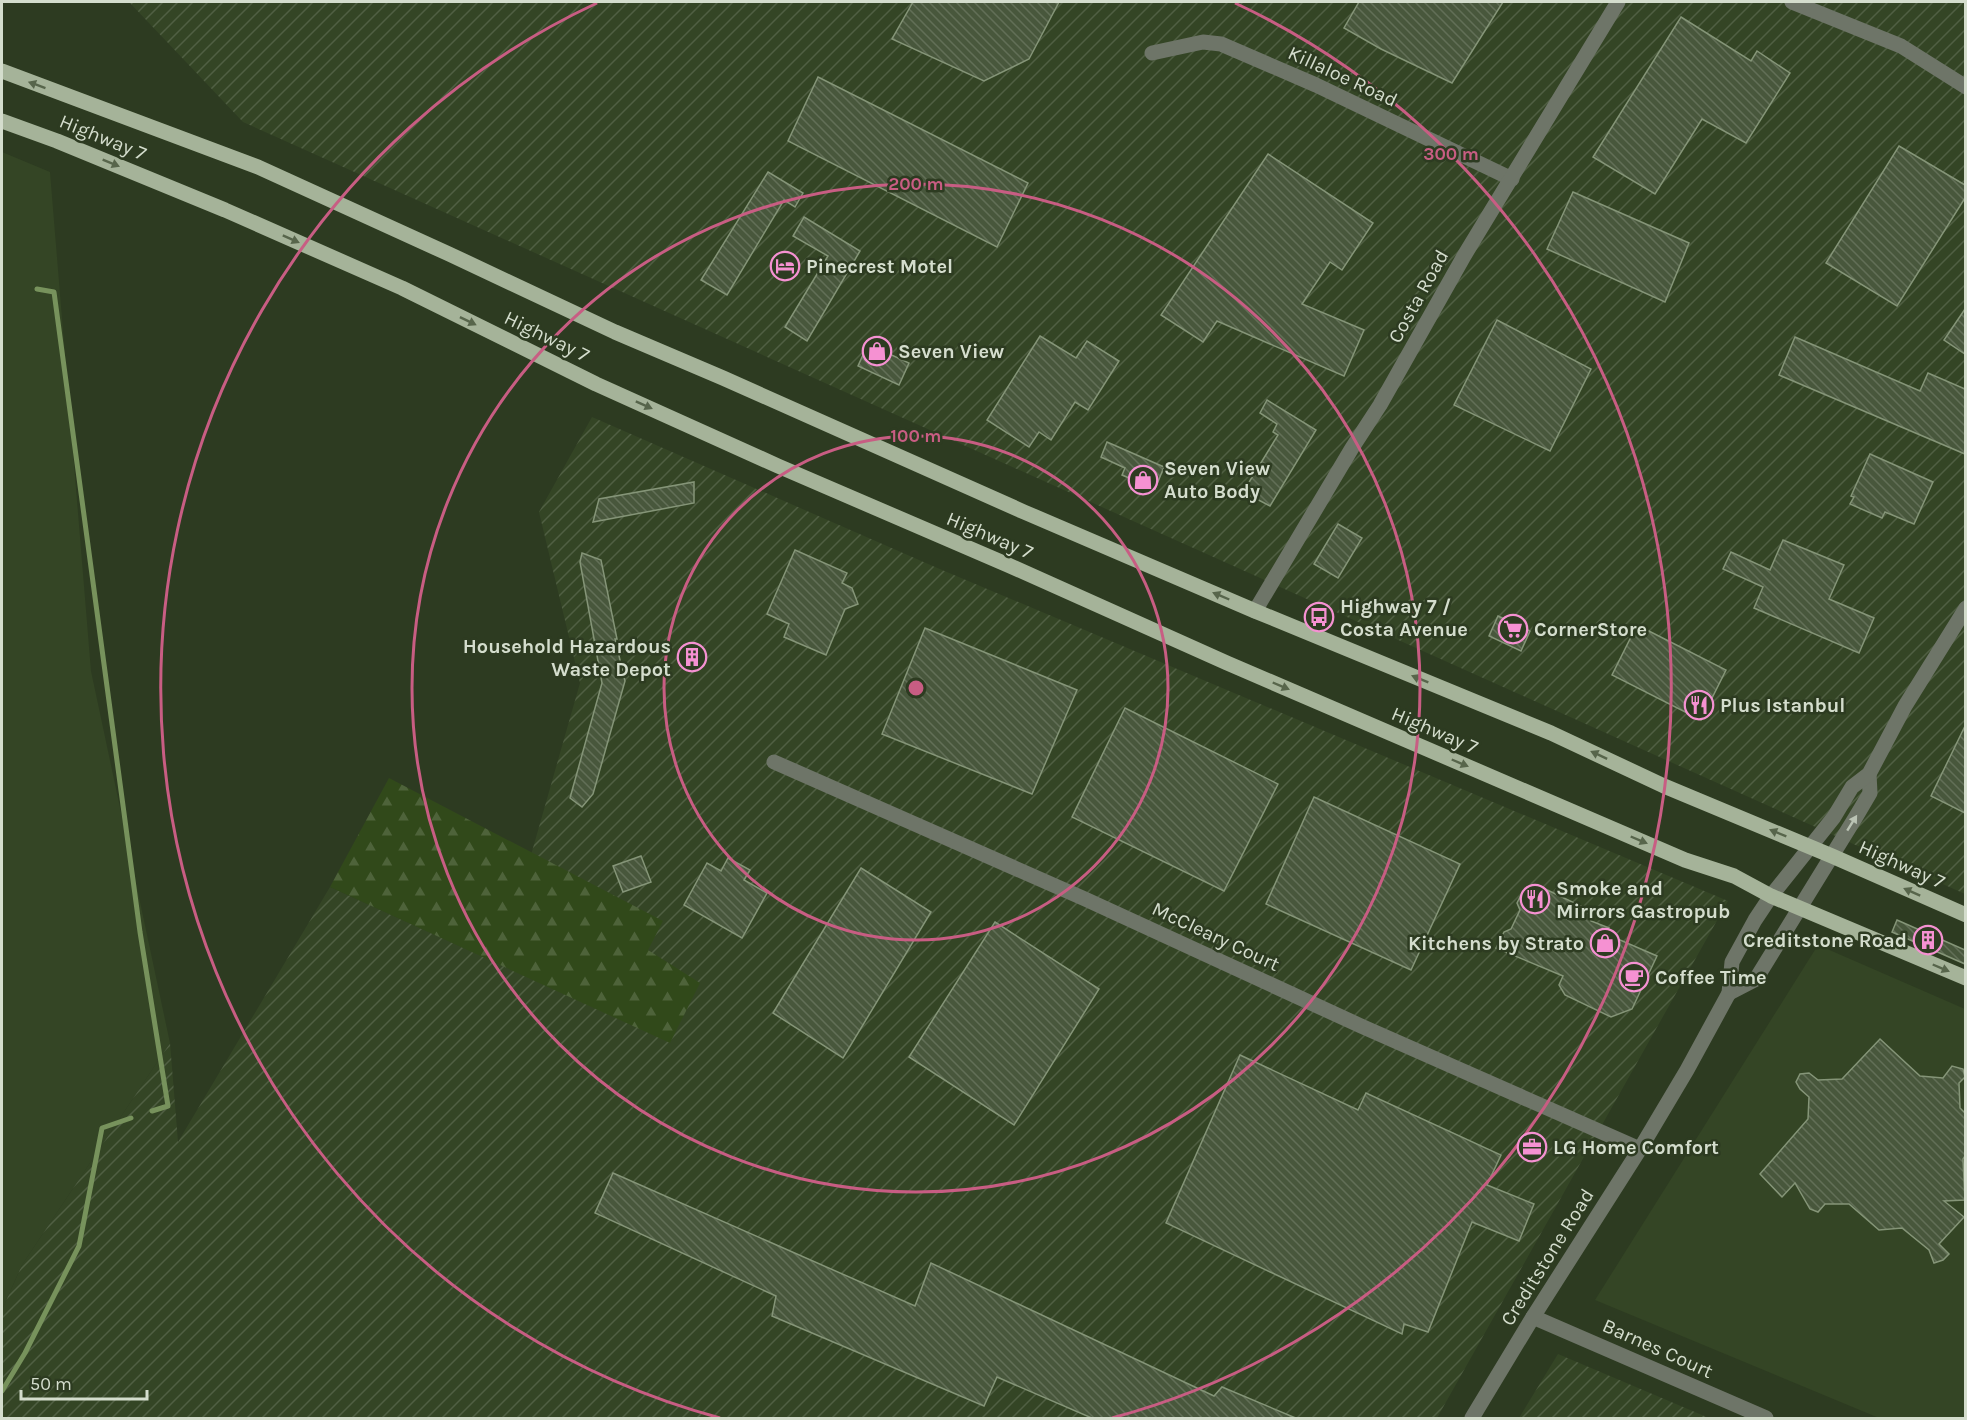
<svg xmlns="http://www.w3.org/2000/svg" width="1967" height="1420" viewBox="0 0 1967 1420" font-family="Karla,sans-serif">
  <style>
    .built { fill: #344525 }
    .industrial { fill: url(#industrial-furrows) }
    .forest { fill: url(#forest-firs) }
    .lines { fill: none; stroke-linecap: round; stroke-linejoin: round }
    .stream { stroke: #77925c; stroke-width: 5 }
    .building { fill: url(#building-back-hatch); stroke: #859578; stroke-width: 1.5 }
    .minor { stroke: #6e7568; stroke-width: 15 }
    .major { stroke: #a5b399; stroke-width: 15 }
    .oneway { fill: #57654b }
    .oneway2 { fill: #bac3b4 }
    .ring { fill: none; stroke: #c85d83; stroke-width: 3 }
    .labels { text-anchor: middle; stroke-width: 5; stroke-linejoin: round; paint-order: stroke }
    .street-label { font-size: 20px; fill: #d4ddcd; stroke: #2d3b21 }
    .poi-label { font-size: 20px; font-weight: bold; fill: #d4ddcd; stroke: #2d3b21; text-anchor: start }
    .centre { fill: #c85d83; stroke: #2d3b21; stroke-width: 3 }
    .ring-label { font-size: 18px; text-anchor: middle; font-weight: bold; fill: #c85d83; stroke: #2d3b21; stroke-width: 5; stroke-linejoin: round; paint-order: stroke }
  </style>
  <defs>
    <pattern id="industrial-furrows" width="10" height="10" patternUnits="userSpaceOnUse" patternTransform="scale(1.5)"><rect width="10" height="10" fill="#344525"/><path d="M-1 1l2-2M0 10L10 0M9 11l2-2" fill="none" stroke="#505f43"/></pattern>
    <pattern id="forest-firs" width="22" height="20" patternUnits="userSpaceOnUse" patternTransform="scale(1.5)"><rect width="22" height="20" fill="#31491a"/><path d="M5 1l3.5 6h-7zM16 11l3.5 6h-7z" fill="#4e633a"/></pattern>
    <pattern id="building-back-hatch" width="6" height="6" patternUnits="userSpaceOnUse" patternTransform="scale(1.5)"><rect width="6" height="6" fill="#48573c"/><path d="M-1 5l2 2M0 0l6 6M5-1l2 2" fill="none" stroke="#626f57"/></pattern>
  </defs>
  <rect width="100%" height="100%" fill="#2d3b21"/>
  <!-- built -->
  <g class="built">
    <path d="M 2,152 L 50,172 L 91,671 L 170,1043 L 22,1265 L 2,1310 Z"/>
    <path d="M 1818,945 L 1965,1009 L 1965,1418 L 1879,1418 L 1595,1300 Z"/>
  </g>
  <!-- industrial -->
  <g class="industrial">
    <path d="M 131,2 L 1965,2 L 1965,894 L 243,122 L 130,3 Z"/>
    <path d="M 592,417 L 935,567 L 1728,901 L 1437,1418 L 2,1418 L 2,1310 L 22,1265 L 170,1043 L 178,1142 L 330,887 L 670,1042 L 648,950 L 529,862 L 580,683 L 539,512 Z"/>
    <path d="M 1558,1354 L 1709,1418 L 1519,1418 Z"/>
  </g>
  <!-- forest -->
  <path class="forest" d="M 389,778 L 663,921 L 648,950 L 700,983 L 670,1043 L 330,887 Z"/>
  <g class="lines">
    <!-- stream -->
    <g class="stream">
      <path d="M 37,289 L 54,292 L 140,932 L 168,1106 L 152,1111"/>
      <path d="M 2,1391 L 25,1353 L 79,1246 L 102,1128 L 131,1118"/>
    </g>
  </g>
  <!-- building -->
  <g class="building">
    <path d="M 913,2 L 1059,2 L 1029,59 L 984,81 L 892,39 Z"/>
    <path d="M 1359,2 L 1503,2 L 1452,83 L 1381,49 L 1344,28 Z"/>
    <path d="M 1681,17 L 1751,61 L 1757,51 L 1790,73 L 1746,143 L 1702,119 L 1655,194 L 1593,157 Z"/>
    <path d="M 818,77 L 1028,183 L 997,247 L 788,141 Z"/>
    <path d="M 1899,146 L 1965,185 L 1965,198 L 1897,306 L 1826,263 Z"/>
    <path d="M 1268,154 L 1373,223 L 1342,270 L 1330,262 L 1302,304 L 1364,330 L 1344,376 L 1217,321 L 1203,342 L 1161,315 Z"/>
    <path d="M 768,172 L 803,193 L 795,207 L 784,200 L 727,295 L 701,280 Z"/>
    <path d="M 1573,192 L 1689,243 L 1665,302 L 1547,249 Z"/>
    <path d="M 804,217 L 860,251 L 807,341 L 785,327 L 828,256 L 793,236 Z"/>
    <path d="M 1965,309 L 1965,354 L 1944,340 Z"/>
    <path d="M 1497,320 L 1591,369 L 1550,451 L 1454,405 Z"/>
    <path d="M 1040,336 L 1076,358 L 1087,341 L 1119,361 L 1088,410 L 1075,402 L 1051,440 L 1039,432 L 1029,447 L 987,420 Z"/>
    <path d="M 1795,337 L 1920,391 L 1928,373 L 1965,389 L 1965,454 L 1779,375 Z"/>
    <path d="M 868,344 L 909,363 L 899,385 L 858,366 Z"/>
    <path d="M 1267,400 L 1316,430 L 1270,506 L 1243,492 L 1278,435 L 1273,432 L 1277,424 L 1260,413 Z"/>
    <path d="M 1107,442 L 1164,467 L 1155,489 L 1122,475 L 1125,468 L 1101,457 Z"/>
    <path d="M 1870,454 L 1933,482 L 1914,524 L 1885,512 L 1882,518 L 1850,504 L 1854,497 L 1851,496 Z"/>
    <path d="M 694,482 L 694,503 L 593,522 L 599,499 Z"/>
    <path d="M 1338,524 L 1362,538 L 1338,578 L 1314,564 Z"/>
    <path d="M 1783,540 L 1844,565 L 1829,599 L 1874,618 L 1859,653 L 1754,608 L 1763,587 L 1723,569 L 1731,552 L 1770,570 Z"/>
    <path d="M 795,550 L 847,573 L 842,583 L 852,588 L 858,604 L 845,609 L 826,655 L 784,637 L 789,624 L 767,614 Z"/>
    <path d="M 582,553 L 601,560 L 617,639 L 615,639 L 625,681 L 593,794 L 582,807 L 570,798 L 602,683 L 580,562 Z"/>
    <path d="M 1498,616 L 1530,631 L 1521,651 L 1489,636 Z"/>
    <path d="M 1637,625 L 1726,670 L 1701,720 L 1612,675 Z"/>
    <path d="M 925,628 L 1077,690 L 1032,794 L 882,734 Z"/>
    <path d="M 685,646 L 705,655 L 699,667 L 679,658 Z"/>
    <path d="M 1125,708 L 1278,784 L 1224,891 L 1072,817 Z"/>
    <path d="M 1965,726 L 1965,813 L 1931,796 Z"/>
    <path d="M 1314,797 L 1460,864 L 1411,970 L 1266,904 Z"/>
    <path d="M 641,856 L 651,882 L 623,892 L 613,866 Z"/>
    <path d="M 728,858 L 750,870 L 744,880 L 767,893 L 742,938 L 684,905 L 707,863 L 721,871 Z"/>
    <path d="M 861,868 L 931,912 L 843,1058 L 773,1013 Z"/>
    <path d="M 1541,887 L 1587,909 L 1591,921 L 1609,928 L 1606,934 L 1657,956 L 1632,1009 L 1611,1017 L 1565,995 L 1559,985 L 1563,976 L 1496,948 L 1504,932 L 1511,929 L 1520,910 L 1517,903 L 1521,895 Z"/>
    <path d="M 1897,920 L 1965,950 L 1965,964 L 1892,932 Z"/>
    <path d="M 995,922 L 1099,989 L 1014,1125 L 909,1057 Z"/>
    <path d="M 1880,1039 L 1920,1076 L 1943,1078 L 1952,1066 L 1963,1069 L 1965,1077 L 1959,1083 L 1960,1108 L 1965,1113 L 1965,1156 L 1963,1159 L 1965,1200 L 1944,1201 L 1964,1217 L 1939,1244 L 1949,1254 L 1943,1260 L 1934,1263 L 1929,1250 L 1902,1228 L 1879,1230 L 1849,1204 L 1825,1204 L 1818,1212 L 1810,1209 L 1795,1183 L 1782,1197 L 1760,1174 L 1808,1119 L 1809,1097 L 1800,1089 L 1796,1082 L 1800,1074 L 1809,1073 L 1818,1080 L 1842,1079 Z"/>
    <path d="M 1240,1055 L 1358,1110 L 1366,1093 L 1501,1155 L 1487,1185 L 1534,1204 L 1519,1241 L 1472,1222 L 1428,1332 L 1404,1324 L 1402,1334 L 1166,1223 Z"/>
    <path d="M 613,1173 L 915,1306 L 931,1263 L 1214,1396 L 1222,1387 L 1298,1419 L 1094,1419 L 997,1377 L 984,1406 L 772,1316 L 776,1296 L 595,1213 Z"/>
  </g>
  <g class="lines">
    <!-- minor -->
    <g class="minor">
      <path d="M 1792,2 L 1901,46 L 1966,87"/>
      <path d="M 1152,53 L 1203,42 L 1221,44 L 1316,85 L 1512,179"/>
      <path d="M 1255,611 L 1352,448 L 1380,405 L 1464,256 L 1618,2"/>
      <path d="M 774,762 L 1085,899 L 1361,1026 L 1640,1149"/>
      <path d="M 1729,993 L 1756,979 L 1857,815 L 1870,793 L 1869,774"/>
      <path d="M 1533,1317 L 1766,1418"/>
      <path d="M 1472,1418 L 1533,1317 L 1640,1149 L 1687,1070 L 1729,993 L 1732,962 L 1755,920 L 1771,896 L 1834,817 L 1852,787 L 1869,774 L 1905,706 L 1966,608"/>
    </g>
    <!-- major -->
    <g class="major">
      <path d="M 2,71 L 258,167 L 449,254 L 615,332 L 723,378 L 1024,512 L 1255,611 L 1551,733 L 1664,786 L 1832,856 L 1966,915"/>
      <path d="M 2,121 L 57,141 L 225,210 L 402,288 L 596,384 L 778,466 L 1008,565 L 1227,663 L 1685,860 L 1734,876 L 1771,896 L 1966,978"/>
    </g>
  </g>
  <!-- one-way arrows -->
  <defs><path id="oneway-solid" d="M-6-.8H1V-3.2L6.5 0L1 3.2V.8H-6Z" transform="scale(1.5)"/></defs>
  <g class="oneway">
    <use href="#oneway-solid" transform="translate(37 85) rotate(-160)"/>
    <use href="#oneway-solid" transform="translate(111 163) rotate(22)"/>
    <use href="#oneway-solid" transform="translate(291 239) rotate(24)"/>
    <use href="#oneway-solid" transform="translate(468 321) rotate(26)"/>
    <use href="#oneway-solid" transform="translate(644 405) rotate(24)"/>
    <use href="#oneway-solid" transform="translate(1221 596) rotate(-157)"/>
    <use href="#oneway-solid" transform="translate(1420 679) rotate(-158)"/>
    <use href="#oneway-solid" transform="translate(1281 686) rotate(23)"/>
    <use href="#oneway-solid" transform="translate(1599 755) rotate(-155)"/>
    <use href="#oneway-solid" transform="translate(1460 763) rotate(23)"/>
    <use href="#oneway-solid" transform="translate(1778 833) rotate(-158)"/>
    <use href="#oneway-solid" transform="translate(1639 840) rotate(23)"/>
    <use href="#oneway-solid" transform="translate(1912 892) rotate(-156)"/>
    <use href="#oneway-solid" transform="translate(1941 968) rotate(23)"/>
  </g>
  <use class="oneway2" href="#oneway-solid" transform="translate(1852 823) rotate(-58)"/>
  <!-- distance rings -->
  <g class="ring">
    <circle cx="916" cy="688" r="252"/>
    <circle cx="916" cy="688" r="504"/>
    <path d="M720 1418A756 756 0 0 1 597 3M1235 3A756 756 0 0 1 1112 1418"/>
  </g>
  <!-- icons -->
  <defs>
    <g id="hotel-ring" transform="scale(1.5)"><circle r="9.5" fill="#2d3b21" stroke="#f591d2" stroke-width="1.5"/><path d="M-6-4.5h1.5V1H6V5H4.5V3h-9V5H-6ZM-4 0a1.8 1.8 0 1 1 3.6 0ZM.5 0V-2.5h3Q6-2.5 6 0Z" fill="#f591d2"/></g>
    <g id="shop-ring" transform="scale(1.5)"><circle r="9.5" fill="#2d3b21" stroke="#f591d2" stroke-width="1.5"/><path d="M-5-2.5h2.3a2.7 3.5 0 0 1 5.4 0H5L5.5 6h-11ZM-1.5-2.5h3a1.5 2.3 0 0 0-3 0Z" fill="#f591d2"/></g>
    <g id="bus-ring" transform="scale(1.5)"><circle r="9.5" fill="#2d3b21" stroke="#f591d2" stroke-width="1.5"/><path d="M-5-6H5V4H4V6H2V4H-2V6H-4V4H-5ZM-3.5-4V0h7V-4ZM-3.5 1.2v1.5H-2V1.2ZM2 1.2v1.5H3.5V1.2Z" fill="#f591d2"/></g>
    <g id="supermarket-ring" transform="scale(1.5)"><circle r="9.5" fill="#2d3b21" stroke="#f591d2" stroke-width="1.5"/><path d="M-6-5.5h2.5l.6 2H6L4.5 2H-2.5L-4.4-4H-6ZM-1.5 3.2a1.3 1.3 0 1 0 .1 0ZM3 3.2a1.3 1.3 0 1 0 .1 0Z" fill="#f591d2"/></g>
    <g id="building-ring" transform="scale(1.5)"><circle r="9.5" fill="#2d3b21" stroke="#f591d2" stroke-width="1.5"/><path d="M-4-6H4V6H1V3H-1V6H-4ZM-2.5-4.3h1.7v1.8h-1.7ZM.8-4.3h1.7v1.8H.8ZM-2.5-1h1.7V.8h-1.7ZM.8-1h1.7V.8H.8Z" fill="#f591d2"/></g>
    <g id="restaurant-ring" transform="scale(1.5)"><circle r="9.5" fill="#2d3b21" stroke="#f591d2" stroke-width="1.5"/><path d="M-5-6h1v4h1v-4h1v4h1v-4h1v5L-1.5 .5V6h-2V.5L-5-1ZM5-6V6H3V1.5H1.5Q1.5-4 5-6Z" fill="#f591d2"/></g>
    <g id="cafe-ring" transform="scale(1.5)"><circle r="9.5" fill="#2d3b21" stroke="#f591d2" stroke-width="1.5"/><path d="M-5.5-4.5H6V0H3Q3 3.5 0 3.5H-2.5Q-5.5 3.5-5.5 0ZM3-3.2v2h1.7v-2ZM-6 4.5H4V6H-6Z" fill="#f591d2"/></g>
    <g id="office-ring" transform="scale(1.5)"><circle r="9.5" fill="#2d3b21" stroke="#f591d2" stroke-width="1.5"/><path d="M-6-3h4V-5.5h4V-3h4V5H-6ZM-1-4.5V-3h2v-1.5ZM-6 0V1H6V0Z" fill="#f591d2"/></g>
  </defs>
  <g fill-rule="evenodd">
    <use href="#hotel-ring" x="785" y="266"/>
    <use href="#shop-ring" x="877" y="351"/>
    <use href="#shop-ring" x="1143" y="480"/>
    <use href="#bus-ring" x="1319" y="617"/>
    <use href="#supermarket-ring" x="1513" y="629"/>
    <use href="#building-ring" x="692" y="657"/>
    <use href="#restaurant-ring" x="1699" y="705"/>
    <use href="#restaurant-ring" x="1535" y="899"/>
    <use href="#building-ring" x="1928" y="940"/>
    <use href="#shop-ring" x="1605" y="943"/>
    <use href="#cafe-ring" x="1634" y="977"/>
    <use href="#office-ring" x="1532" y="1147"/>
  </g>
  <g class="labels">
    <!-- street labels -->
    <g class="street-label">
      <text transform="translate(1343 76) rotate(25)" y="7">Killaloe Road</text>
      <text transform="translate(103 137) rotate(22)" y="7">Highway 7</text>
      <text transform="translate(1418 296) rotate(-61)" y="7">Costa Road</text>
      <text transform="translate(547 336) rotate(26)" y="7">Highway 7</text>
      <text transform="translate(990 535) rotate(23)" y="7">Highway 7</text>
      <text transform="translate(1435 730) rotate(23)" y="7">Highway 7</text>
      <text transform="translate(1902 864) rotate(24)" y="7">Highway 7</text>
      <text transform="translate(1216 936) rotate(25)" y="7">McCleary Court</text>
      <text transform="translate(1547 1257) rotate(-58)" y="7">Creditstone Road</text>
      <text transform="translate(1658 1348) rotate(24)" y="7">Barnes Court</text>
    </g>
    <!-- poi labels -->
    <g class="poi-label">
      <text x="806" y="273">Pinecrest Motel</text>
      <text x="898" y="358">Seven View</text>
      <text x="1164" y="475">Seven View<tspan x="1164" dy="23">Auto Body</tspan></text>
      <text x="1340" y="613">Highway 7 /<tspan x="1340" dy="23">Costa Avenue</tspan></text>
      <text x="1534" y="636">CornerStore</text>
      <text x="671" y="653" text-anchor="end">Household Hazardous<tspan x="671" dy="23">Waste Depot</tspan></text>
      <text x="1720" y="712">Plus Istanbul</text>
      <text x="1556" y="895">Smoke and<tspan x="1556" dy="23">Mirrors Gastropub</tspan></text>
      <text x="1907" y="947" text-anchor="end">Creditstone Road</text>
      <text x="1584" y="950" text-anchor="end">Kitchens by Strato</text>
      <text x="1655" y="984">Coffee Time</text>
      <text x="1553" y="1154">LG Home Comfort</text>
    </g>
  </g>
  <circle cx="916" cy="688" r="9" class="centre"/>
  <g class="ring-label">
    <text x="1451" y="160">300 m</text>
    <text x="916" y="190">200 m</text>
    <text x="916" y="442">100 m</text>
  </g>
  <!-- border -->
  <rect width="1967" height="1420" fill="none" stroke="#d4ddcd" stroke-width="6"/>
  <!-- scale -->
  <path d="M21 1390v9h126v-9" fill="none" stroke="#d4ddcd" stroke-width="3"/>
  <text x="30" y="1390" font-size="18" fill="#d4ddcd" stroke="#2d3b21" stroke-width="4.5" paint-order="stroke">50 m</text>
</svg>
